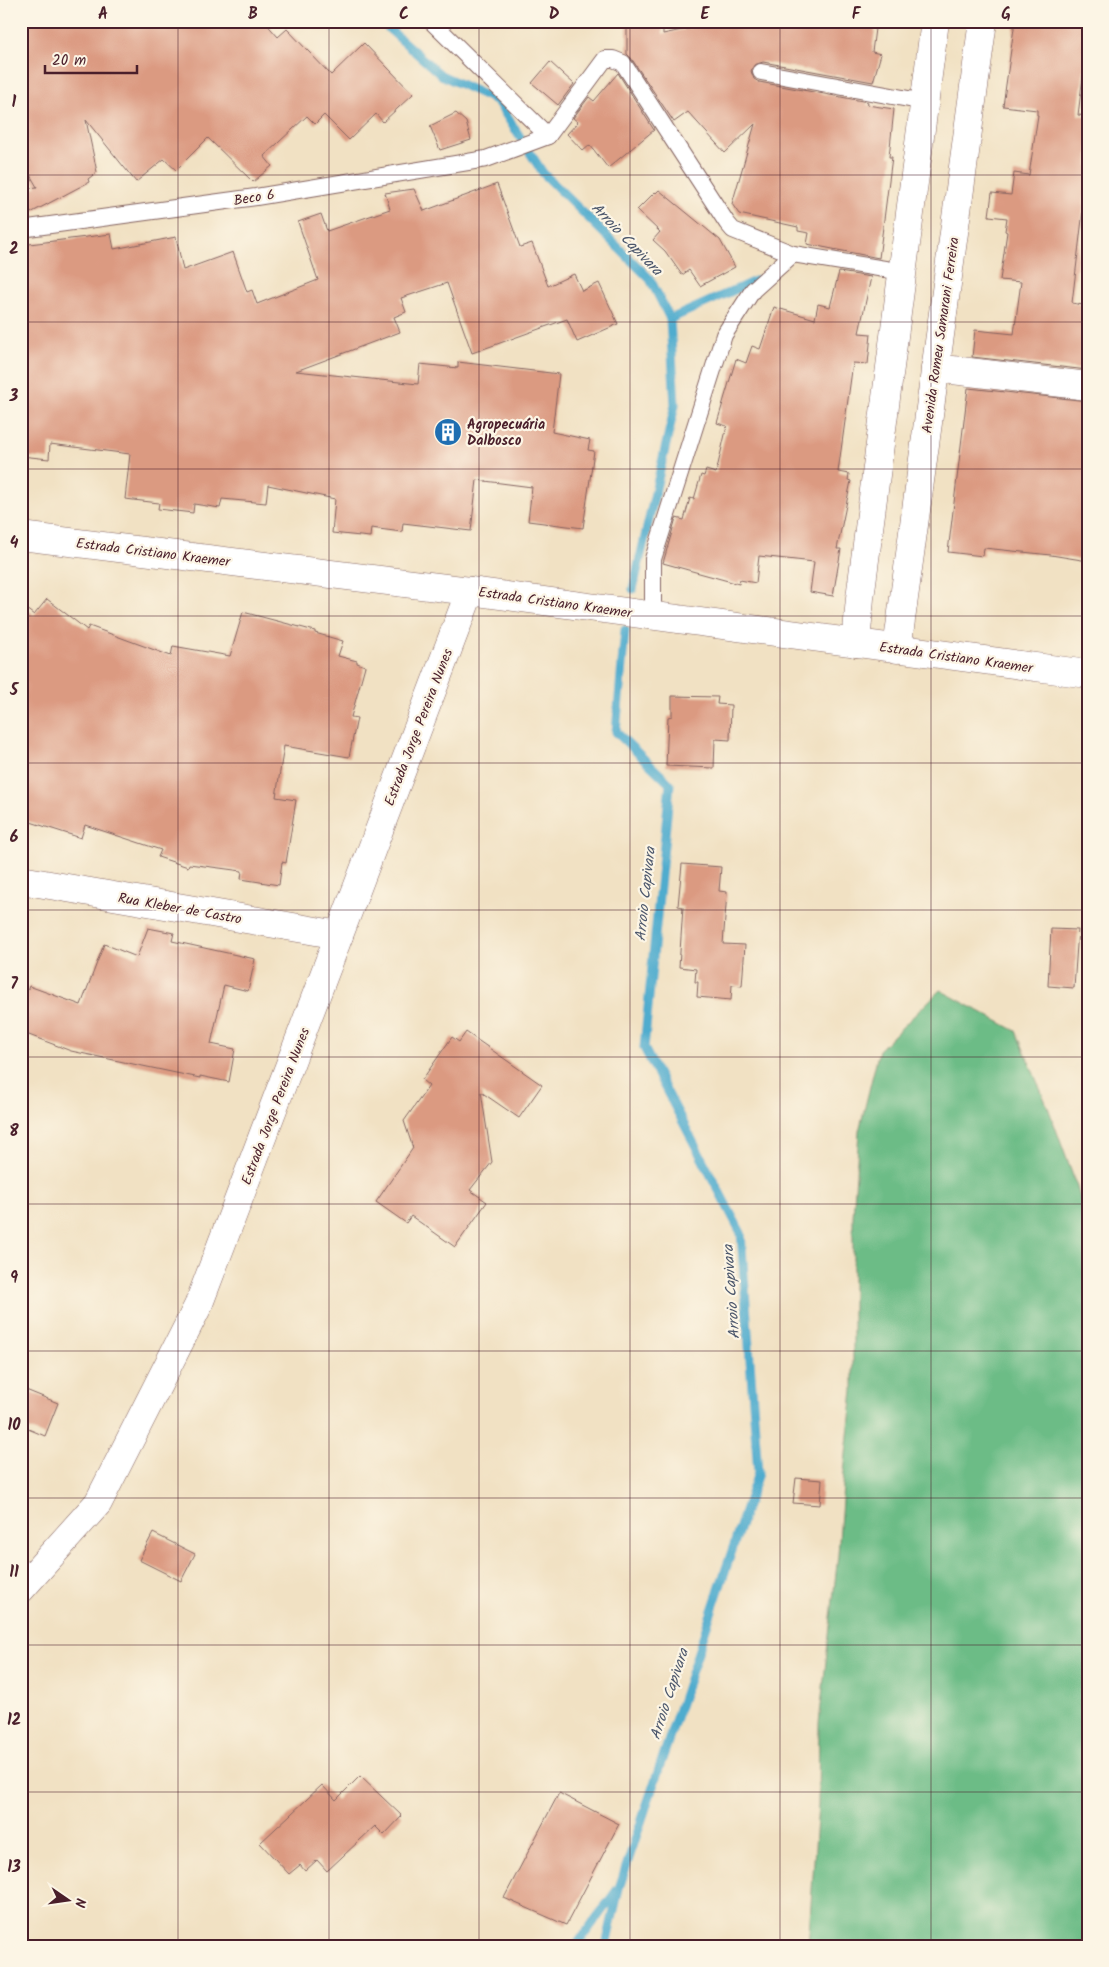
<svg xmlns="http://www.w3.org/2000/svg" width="1109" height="1967" viewBox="0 0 1109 1967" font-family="Kalam,sans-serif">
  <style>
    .forest { fill: #6cbc86; stroke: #5b6e58 }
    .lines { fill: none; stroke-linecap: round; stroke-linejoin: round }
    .stream { stroke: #50acce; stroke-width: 9 }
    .building { fill: #db9a81 }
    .lane-casing { stroke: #846360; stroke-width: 18 }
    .street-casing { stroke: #846360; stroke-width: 29 }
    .secondary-casing { stroke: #846360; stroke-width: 29 }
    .lane { stroke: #fff; stroke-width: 16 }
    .street { stroke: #fff; stroke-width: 28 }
    .secondary { stroke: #fff; stroke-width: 28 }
    .grid { fill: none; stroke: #4a1f2b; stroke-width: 1; stroke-opacity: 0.55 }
    .labels { text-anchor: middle; stroke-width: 4.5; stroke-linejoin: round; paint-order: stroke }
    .street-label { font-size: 14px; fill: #4a1f2b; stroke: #fcf5e5 }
    .poi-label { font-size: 14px; font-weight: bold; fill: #4a1f2b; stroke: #fcf5e5; text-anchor: start }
    .water-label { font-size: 15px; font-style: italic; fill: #4c576c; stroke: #fcf5e5 }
    .neatline { fill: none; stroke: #4a1f2b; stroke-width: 2 }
    .grid-label { font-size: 16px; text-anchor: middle; font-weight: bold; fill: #4a1f2b }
  </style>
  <rect width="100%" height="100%" fill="#fcf5e5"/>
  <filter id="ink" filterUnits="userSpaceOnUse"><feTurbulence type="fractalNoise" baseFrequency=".02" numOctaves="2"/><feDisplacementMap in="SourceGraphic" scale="10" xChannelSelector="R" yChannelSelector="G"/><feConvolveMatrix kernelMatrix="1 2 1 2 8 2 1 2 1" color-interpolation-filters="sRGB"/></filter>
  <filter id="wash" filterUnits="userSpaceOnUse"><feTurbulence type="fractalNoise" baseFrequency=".0096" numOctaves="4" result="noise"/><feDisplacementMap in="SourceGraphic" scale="20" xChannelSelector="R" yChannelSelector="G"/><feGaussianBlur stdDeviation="1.12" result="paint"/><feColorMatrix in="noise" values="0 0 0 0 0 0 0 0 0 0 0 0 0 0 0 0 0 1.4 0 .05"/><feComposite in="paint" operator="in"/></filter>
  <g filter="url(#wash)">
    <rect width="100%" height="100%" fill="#f1e1c3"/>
    <!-- forest -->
    <path class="forest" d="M 940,990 L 1016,1031 L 1049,1110 L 1077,1187 L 1088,1228 L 1088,1946 L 808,1946 L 818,1805 L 819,1723 L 838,1555 L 844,1472 L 853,1390 L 853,1217 L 859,1131 L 879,1050 Z"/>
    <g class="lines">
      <!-- stream -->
      <g class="stream">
        <path d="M 380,21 L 441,75 L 497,101 L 543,173 L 650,279 L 670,319 L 675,405 L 633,589"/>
        <path d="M 670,319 L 757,280"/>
        <path d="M 576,1946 L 617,1890"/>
        <path d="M 606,1946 L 619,1888 L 758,1473 L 741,1233 L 644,1048 L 670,784 L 616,732 L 625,630"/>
      </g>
    </g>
    <g id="blocks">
      <!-- building -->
      <g class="building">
        <path d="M 21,21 L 264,21 L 278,37 L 287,29 L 331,75 L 364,43 L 413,94 L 383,122 L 376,114 L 349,140 L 324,115 L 315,124 L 307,116 L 264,156 L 272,166 L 253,182 L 208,138 L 176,170 L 164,159 L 136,182 L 86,120 L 97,172 L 88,179 L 89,182 L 21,218 L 21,189 L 37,187 L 21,159 Z"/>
        <path d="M 627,21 L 663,21 L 663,34 L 725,21 L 876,21 L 872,52 L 881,54 L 873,82 L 763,62 L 754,65 L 751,71 L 754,79 L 759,82 L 868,102 L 867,105 L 894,109 L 889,157 L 892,157 L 879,258 L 807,244 L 809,233 L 798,231 L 798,227 L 739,214 L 732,204 L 755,124 L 725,153 L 688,112 L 674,122 L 631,58 L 627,54 Z"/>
        <path d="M 1015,21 L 1088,23 L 1088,37 L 1078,115 L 1088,116 L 1088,169 L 1072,303 L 1088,306 L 1088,370 L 972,357 L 975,330 L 1014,334 L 1021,282 L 1000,280 L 1007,232 L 1005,231 L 1007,218 L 989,216 L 992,193 L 1011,195 L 1014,173 L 1029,175 L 1038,115 L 1037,115 L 1037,110 L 1003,106 Z"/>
        <path d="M 550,62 L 574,84 L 558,105 L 532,83 Z"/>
        <path d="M 618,73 L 654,130 L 608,168 L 590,145 L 583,151 L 567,134 L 578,122 L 573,118 L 589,97 L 594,101 Z"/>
        <path d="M 456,113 L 466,122 L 471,140 L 440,150 L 430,126 Z"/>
        <path d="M 497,184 L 520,247 L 532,243 L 548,286 L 574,274 L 582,291 L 599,283 L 618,324 L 577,342 L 567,319 L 472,353 L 447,283 L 401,298 L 406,312 L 394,317 L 400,332 L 296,371 L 418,384 L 420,364 L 458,368 L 458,362 L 559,374 L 552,432 L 590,440 L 588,450 L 594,451 L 583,528 L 528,521 L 532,487 L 477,480 L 471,531 L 403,523 L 402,532 L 371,528 L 370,537 L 332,533 L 335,499 L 268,485 L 266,503 L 222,499 L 220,508 L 194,504 L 193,513 L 158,509 L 159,503 L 125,499 L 130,454 L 50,444 L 49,459 L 21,456 L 21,245 L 111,234 L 114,249 L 176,237 L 183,270 L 233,252 L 247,292 L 252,290 L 257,304 L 318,280 L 298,222 L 321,214 L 327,231 L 390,209 L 385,193 L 414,189 L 424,211 Z"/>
        <path d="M 659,190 L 720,240 L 735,267 L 700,286 L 689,270 L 682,275 L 665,251 L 653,240 L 660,232 L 637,210 L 655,192 L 656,193 Z"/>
        <path d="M 839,272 L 871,277 L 859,333 L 871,334 L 868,364 L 853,363 L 838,472 L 849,474 L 848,480 L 851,481 L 837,549 L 841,549 L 833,596 L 810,592 L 814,562 L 759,556 L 756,583 L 740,580 L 739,584 L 663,563 L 676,518 L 684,520 L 690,498 L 694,499 L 701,475 L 704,476 L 706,470 L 716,473 L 727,426 L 717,423 L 736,359 L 746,363 L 752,346 L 760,349 L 774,307 L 815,319 L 818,304 L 830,307 Z"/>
        <path d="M 968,388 L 1088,401 L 1088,561 L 1051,555 L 984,548 L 983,556 L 948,552 Z"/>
        <path d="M 47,599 L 87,630 L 89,626 L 171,656 L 173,646 L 230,656 L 243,612 L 315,631 L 315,633 L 343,641 L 338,656 L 357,661 L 357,663 L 365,666 L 351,717 L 357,718 L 349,757 L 284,746 L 276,797 L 296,800 L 286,863 L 282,862 L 279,885 L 241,879 L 242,871 L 189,864 L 188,867 L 158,857 L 161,850 L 85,825 L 81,838 L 21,819 L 21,605 L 34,615 Z"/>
        <path d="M 672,696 L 718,697 L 717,704 L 731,705 L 730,740 L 715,739 L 714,768 L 666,766 L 668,717 L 672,716 Z"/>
        <path d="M 682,864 L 721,867 L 719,891 L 727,892 L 723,944 L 745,945 L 742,986 L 732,985 L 731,1000 L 697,997 L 698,982 L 695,982 L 696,969 L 679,967 L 683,907 L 678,906 Z"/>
        <path d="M 148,928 L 174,933 L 172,941 L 255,959 L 248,991 L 224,985 L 211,1044 L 235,1049 L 229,1082 L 200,1076 L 200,1078 L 71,1051 L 21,1032 L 21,1006 L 29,986 L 81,1005 L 104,944 L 137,957 Z"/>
        <path d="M 1051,929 L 1078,930 L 1074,988 L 1048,986 Z"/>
        <path d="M 466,1032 L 542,1085 L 519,1118 L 481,1092 L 492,1162 L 470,1190 L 487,1202 L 455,1247 L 411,1216 L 406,1223 L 376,1202 L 413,1148 L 404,1121 L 429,1086 L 422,1080 L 452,1037 L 459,1042 Z"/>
        <path d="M 21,1388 L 58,1403 L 45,1436 L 21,1426 Z"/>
        <path d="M 796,1478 L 822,1480 L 820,1505 L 793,1503 Z"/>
        <path d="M 153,1533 L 195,1554 L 181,1581 L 139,1560 Z"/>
        <path d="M 360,1776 L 402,1816 L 384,1835 L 375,1826 L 327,1871 L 317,1860 L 305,1871 L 300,1865 L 289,1874 L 260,1843 L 322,1785 L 336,1800 Z"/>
        <path d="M 559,1793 L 619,1824 L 566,1925 L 504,1898 Z"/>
      </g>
    </g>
  </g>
  <g filter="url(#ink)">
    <use href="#blocks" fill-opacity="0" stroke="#846360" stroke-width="1"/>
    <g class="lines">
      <!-- lane casing -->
      <g class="lane-casing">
        <g id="lane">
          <path d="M 431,21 L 548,136"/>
          <path d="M 761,72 L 925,102"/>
          <path d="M 21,229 L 256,197 L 486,159 L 548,136 L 605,59 L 613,59 L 623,63 L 727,223 L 733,230 L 793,254 L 903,272"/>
          <path d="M 653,616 L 653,559 L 724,335 L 753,290 L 793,254"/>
        </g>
      </g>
      <!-- street casing -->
      <g class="street-casing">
        <g id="street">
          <path d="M 935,368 L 1088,386"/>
          <path d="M 21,880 L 339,935"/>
        </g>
      </g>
      <!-- secondary casing -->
      <g class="secondary-casing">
        <g id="secondary">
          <path d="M 21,536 L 470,591 L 1088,674"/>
          <path d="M 856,643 L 860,598 L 935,21"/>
          <path d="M 897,649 L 983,21"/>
          <path d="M 21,1589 L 98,1503 L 198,1306 L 470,591"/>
        </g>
      </g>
      <!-- lane -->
      <use href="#lane" class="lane"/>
      <!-- street -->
      <use href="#street" class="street"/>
      <!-- secondary -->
      <use href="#secondary" class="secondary"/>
    </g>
  </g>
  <!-- grid -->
  <path class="grid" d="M 178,21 L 178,1946M 329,21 L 329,1946M 479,21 L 479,1946M 630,21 L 630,1946M 780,21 L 780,1946M 931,21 L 931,1946M 21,175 L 1088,175M 21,322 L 1088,322M 21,469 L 1088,469M 21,616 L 1088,616M 21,763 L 1088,763M 21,910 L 1088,910M 21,1057 L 1088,1057M 21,1204 L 1088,1204M 21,1351 L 1088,1351M 21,1498 L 1088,1498M 21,1645 L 1088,1645M 21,1792 L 1088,1792"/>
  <!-- icons -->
  <defs>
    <g id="building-disc" transform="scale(1.4375)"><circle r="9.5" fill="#1f6fb2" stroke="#fcf5e5"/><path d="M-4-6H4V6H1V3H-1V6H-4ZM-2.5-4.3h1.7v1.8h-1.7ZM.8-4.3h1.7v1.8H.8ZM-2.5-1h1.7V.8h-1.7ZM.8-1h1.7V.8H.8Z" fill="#fff"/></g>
  </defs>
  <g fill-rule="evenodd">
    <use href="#building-disc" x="448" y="432"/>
  </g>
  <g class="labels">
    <!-- street labels -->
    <g class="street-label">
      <text transform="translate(254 197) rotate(-9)" y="5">Beco 6</text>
      <text transform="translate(940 335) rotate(-82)" y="5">Avenida Romeu Samarani Ferreira</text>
      <text transform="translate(153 552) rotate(7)" y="5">Estrada Cristiano Kraemer</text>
      <text transform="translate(555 602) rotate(8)" y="5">Estrada Cristiano Kraemer</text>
      <text transform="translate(956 657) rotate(8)" y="5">Estrada Cristiano Kraemer</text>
      <text transform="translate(418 727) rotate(-69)" y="5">Estrada Jorge Pereira Nunes</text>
      <text transform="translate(180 908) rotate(10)" y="5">Rua Kleber de Castro</text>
      <text transform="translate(275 1106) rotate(-69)" y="5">Estrada Jorge Pereira Nunes</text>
    </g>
    <!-- poi labels -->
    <g class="poi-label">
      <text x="467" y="429">Agropecuária<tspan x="467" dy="16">Dalbosco</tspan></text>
    </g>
    <!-- water labels -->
    <g class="water-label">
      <text transform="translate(627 239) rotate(46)" y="5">Arroio Capivara</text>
      <text transform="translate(645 894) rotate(-84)" y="5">Arroio Capivara</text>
      <text transform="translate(731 1292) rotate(-94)" y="5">Arroio Capivara</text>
      <text transform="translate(669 1694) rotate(-72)" y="5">Arroio Capivara</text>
    </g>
  </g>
  <!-- margin -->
  <rect width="1109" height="1967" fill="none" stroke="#fcf5e5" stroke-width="55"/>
  <!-- north arrow -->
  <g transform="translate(68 1900) rotate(103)" stroke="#fcf5e5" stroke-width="4" paint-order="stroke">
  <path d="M0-4L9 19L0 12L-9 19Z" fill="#4a1f2b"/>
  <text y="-8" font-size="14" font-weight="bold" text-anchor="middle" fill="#4a1f2b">N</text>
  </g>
  <!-- scale -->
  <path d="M45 65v8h92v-8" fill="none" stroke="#4a1f2b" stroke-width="2.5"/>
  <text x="52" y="65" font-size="15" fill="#4a1f2b" stroke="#fcf5e5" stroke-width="4" paint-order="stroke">20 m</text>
  <rect x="28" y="28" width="1054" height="1912" class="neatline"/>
  <g class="grid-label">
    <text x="103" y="19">A</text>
    <text x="253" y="19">B</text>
    <text x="404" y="19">C</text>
    <text x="554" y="19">D</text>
    <text x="705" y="19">E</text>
    <text x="856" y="19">F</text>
    <text x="1006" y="19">G</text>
    <text x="14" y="107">1</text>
    <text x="14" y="254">2</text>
    <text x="14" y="401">3</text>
    <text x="14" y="548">4</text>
    <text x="14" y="695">5</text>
    <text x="14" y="842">6</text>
    <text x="14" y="989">7</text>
    <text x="14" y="1136">8</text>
    <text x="14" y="1283">9</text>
    <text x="14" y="1430">10</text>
    <text x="14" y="1577">11</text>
    <text x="14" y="1725">12</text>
    <text x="14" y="1872">13</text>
  </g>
</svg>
